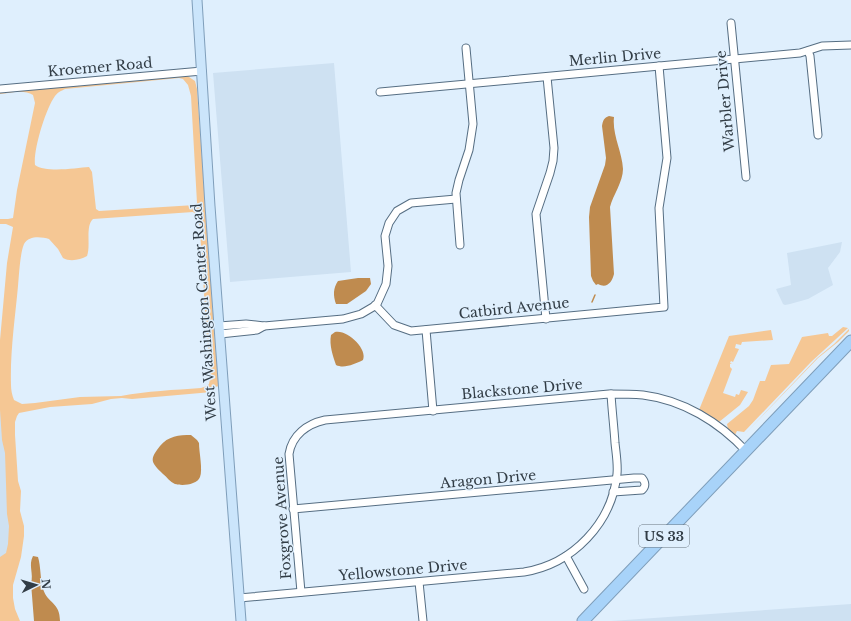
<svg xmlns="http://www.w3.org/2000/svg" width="851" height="621" viewBox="0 0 851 621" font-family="'Libre Baskerville',serif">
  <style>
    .built { fill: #cee1f2 }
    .green { fill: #f5c794; fill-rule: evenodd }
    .water { fill: #bf8b4f }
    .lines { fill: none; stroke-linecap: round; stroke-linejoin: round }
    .stream { stroke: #bf8b4f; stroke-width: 1.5 }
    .minor-casing { stroke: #566e83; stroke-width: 9 }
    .major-casing { stroke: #7f9eba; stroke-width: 11 }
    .highway-casing { stroke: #7f9eba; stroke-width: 13 }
    .minor { stroke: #fff; stroke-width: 7 }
    .major { stroke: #cbe5fb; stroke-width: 9 }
    .highway { stroke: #a8d3f9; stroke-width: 11 }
    .labels { text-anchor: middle; stroke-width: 3; stroke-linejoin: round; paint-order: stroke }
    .shield { fill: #dfeffd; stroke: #66727d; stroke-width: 1 }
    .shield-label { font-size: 13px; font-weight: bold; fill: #323d46 }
    .street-label { font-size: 14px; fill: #323d46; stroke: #dfeffd }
  </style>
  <rect width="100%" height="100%" fill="#dfeffd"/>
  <!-- built -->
  <g class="built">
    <path d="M 334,63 L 351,272 L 230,282 L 213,73 Z"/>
    <path d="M 842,242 L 840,252 L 828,268 L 833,285 L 808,299 L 790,304 L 785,305 L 783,304 L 776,289 L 791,285 L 787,253 Z"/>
    <path d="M 0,406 L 15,534 L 0,567 Z"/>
    <path d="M 851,604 L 851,621 L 611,621 Z"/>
  </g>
  <!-- green -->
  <g class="green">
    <path d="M 186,75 L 195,81 L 197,89 L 216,356 L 220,386 L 214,387 L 214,391 L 212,392 L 132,399 L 122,398 L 111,399 L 92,404 L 50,407 L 19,413 L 17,416 L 15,422 L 15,435 L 18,481 L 21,491 L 20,511 L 24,526 L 24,536 L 21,557 L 13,585 L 13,598 L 15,609 L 20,621 L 0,621 L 0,557 L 6,553 L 8,544 L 9,526 L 7,514 L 5,453 L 2,440 L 0,410 L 0,340 L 7,263 L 13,227 L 6,224 L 0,224 L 0,219 L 8,219 L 13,218 L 17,190 L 35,103 L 33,95 C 24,89 10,93 0,94 L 0,92 ZM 179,78 L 183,79 L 188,85 L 191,96 L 197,203 L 195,205 L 99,211 L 96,209 L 92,172 L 89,167 C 76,168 46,173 35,165 C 33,150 46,108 55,96 C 58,92 61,91 65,89 ZM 193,212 L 198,216 L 199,219 C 202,256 204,293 206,329 C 207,348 213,366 209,384 L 207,386 L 201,388 C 174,390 147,391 121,396 L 80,397 L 35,403 L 22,404 L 14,400 C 12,395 11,390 11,385 C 10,352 15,319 18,286 C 19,276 20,253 24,244 C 29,235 42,237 49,239 L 58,249 L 63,258 C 70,262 80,260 87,256 C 91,246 85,226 93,219 Z"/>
    <path d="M 843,327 L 848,328 L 811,362 L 744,432 L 737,431 L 735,435 L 728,429 L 727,424 L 749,406 L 753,400 L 760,381 L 765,381 L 771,365 L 789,364 L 802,337 L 828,333 L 829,336 L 832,336 Z"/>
    <path d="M 849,329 L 849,331 L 838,342 L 818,358 L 744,435 L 817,358 L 834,344 Z"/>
    <path d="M 771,330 L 773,340 L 742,342 L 741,345 L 736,344 L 735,348 L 739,349 L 733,362 L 731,361 L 730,363 L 732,363 L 730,364 L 730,367 L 732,369 L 723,393 L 735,397 L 736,394 L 739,395 L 741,390 L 748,392 L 740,405 L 719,422 L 699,410 L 729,336 Z"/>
  </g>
  <!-- water -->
  <g class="water">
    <path d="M 609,116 L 614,117 C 612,135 622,151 623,169 C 623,182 613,195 610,207 L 614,274 C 612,282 607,289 598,284 L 596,285 L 593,281 L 591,276 L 589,217 L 590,207 L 605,165 L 606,158 L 602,126 C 603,120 604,118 609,116 Z"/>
    <path d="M 358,278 L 370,278 L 371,284 L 366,291 L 347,304 L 336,304 C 333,296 333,288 338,281 Z"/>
    <path d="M 335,332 C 347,329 368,349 363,360 C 355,364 344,369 336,365 C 333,356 329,345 331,335 Z"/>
    <path d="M 191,435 L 197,440 L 199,443 C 199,452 203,470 200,477 C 197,485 182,486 175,484 C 170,482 167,477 163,474 C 151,462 149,460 160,446 C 168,436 179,435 191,435 Z"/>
    <path d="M 33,556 L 38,557 C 41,567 40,579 43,589 C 48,604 60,602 60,621 L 34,621 L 31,583 C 34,574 28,565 33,556 Z"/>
  </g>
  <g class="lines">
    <!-- stream -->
    <path class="stream" d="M 592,302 L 595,295"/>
    <!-- minor casing -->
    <g class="minor-casing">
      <g id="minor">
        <path d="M 731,23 L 746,177"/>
        <path d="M 808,51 L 810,56 L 818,135"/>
        <path d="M 0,89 L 202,71"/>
        <path d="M 380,92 L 800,53 L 822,46 L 851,45"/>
        <path d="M 460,245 L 456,193 L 459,180 L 469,150 L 473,124 L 466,48"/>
        <path d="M 375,305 L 394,325 L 411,331 L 664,307 L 659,208 L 667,158 L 659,66"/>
        <path d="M 546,319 L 536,214 L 550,173 L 553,161 L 554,148 L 547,77"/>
        <path d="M 219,326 L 246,324 L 264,326 L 343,319 L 361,314 L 373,307 L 377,304 L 386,284 L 388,266 L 385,236 L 389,223 L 397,211 L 411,203 L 456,199"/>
        <path d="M 426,330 L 433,411"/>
        <path d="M 220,334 L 257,330 L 264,326"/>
        <path d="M 293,509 L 634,478 L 642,478 C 646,483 646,486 642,490 L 613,492"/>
        <path d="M 566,556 L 584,589"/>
        <path d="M 419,582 L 423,621"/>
        <path d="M 301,592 L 289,454 C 292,435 307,424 325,420 L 609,394 C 620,394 631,394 643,395 C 683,400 719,422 746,451"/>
        <path d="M 239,598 L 524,572 C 573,564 612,523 617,474 C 618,464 616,453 615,443 C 614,427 612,411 611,394"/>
      </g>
    </g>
    <!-- major casing -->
    <g class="major-casing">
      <path id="major" d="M 197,0 L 210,206 L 241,621"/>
    </g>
    <!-- highway casing -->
    <g class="highway-casing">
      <path id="highway" d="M 583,621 L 851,341"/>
    </g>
    <!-- minor -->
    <use href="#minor" class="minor"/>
    <!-- major -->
    <use href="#major" class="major"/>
    <!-- highway -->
    <use href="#highway" class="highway"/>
  </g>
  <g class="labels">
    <!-- shield labels -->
    <rect class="shield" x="639" y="525" width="50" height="22" rx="3"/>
    <g class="shield-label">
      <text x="664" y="541">US 33</text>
    </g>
    <!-- street labels -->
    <g class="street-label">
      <text transform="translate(615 57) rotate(-5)" y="5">Merlin Drive</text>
      <text transform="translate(100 67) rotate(-5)" y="5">Kroemer Road</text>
      <text transform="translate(725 101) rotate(-95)" y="5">Warbler Drive</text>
      <text transform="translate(514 308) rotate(-6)" y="5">Catbird Avenue</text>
      <text transform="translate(204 312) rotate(-94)" y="5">West Washington Center Road</text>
      <text transform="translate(522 389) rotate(-5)" y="5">Blackstone Drive</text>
      <text transform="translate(488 479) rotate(-5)" y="5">Aragon Drive</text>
      <text transform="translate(282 518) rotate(-94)" y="5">Foxgrove Avenue</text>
      <text transform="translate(403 570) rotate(-5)" y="5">Yellowstone Drive</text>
    </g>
  </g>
  <!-- north arrow -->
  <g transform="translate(36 585) rotate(85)" stroke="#dfeffd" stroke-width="3" paint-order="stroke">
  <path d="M0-3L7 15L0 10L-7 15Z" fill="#323d46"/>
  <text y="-6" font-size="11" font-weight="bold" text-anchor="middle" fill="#323d46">N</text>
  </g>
</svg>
